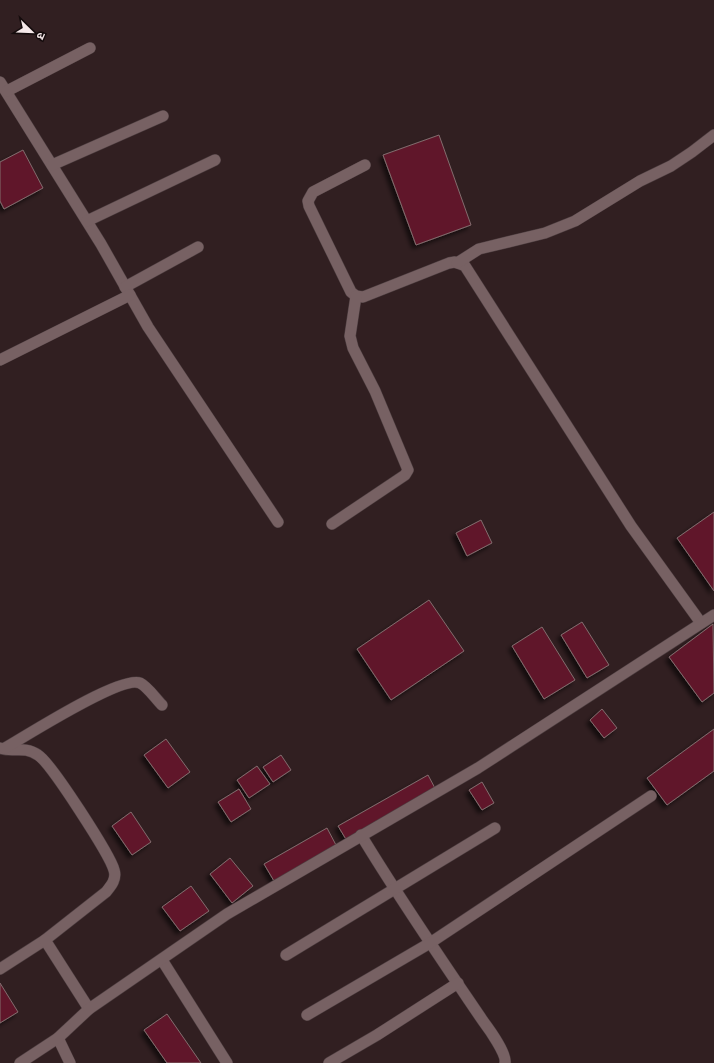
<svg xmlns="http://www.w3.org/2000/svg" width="714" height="1063" viewBox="0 0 714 1063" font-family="'Asap Condensed','Noto Sans Devanagari',sans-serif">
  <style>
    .building { fill: #61192a; stroke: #826c6e; filter: url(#shadow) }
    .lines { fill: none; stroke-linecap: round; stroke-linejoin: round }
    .minor-casing { stroke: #4d3e40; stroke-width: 12 }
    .minor { stroke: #776163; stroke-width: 11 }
  </style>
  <defs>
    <filter id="shadow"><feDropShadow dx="-3.5" dy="3.5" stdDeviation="2" flood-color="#0009"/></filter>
  </defs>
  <rect width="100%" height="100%" fill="#311f21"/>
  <!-- building -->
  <g class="building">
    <path d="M 439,135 L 471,225 L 416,245 L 383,155 Z"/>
    <path d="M 23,150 L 43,188 L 4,209 L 0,201 L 0,162 Z"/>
    <path d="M 714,512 L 714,591 L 677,538 Z"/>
    <path d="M 481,520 L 492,543 L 467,556 L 456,533 Z"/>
    <path d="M 429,600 L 464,651 L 391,700 L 357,649 Z"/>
    <path d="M 582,622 L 609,665 L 587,678 L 561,635 Z"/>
    <path d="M 713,624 L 714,693 L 702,702 L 669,657 Z"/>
    <path d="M 542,627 L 575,680 L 544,699 L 512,646 Z"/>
    <path d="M 602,709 L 617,728 L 604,738 L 590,720 Z"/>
    <path d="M 714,729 L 714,771 L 667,805 L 647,778 Z"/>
    <path d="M 166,739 L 190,772 L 168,788 L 144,755 Z"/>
    <path d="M 281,755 L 291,770 L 273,782 L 263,767 Z"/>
    <path d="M 257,766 L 270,784 L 249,798 L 237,780 Z"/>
    <path d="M 428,775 L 436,790 L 347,841 L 338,826 Z"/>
    <path d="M 482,782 L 494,803 L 482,810 L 469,790 Z"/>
    <path d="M 239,789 L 251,809 L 231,822 L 218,802 Z"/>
    <path d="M 131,812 L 151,842 L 132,855 L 112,826 Z"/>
    <path d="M 327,828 L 336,845 L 274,881 L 264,864 Z"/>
    <path d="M 230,858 L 253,886 L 232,903 L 210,874 Z"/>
    <path d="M 191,886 L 209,911 L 180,931 L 162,907 Z"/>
    <path d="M 0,983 L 18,1012 L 0,1023 Z"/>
    <path d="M 167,1014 L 201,1063 L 167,1063 L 144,1030 Z"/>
  </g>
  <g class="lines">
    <!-- minor casing -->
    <g class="minor-casing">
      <g id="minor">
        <path d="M 0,82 L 101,244 L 148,327 L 278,522"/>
        <path d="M 7,91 L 90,48"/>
        <path d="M 52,165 L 163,116"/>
        <path d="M 365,165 L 313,192 L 308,201 L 309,206 L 351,292 L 356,296 L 363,297 L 449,263 L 455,262 L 465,266 L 631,526 L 701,623"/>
        <path d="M 87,221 L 215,160"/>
        <path d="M 457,263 L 479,249 L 545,233 L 575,221 L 640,181 L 671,166 L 692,152 L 714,135"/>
        <path d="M 125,287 L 198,247"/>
        <path d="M 0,360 L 130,295"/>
        <path d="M 332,524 L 405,475 L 408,470 L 375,391 L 353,348 L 350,336 L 356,296"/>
        <path d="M 0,748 C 11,753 24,745 38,755 C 51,763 110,855 114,870 C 117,879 111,886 106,892 L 45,940 L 0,969"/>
        <path d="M 5,748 C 26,736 121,675 140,683 C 148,687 155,698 162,705"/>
        <path d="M 361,835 C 399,898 441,959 483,1021 C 489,1029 507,1054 505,1063"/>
        <path d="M 45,940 L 89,1009"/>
        <path d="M 286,955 L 495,828"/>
        <path d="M 162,960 L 227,1063"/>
        <path d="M 307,1015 L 430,943 L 651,796"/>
        <path d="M 58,1038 L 70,1063"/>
        <path d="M 20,1063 L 58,1038 L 89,1009 L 227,914 L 478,768 L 714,615"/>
        <path d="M 329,1063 L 377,1035 L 458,983"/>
      </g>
    </g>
    <!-- minor -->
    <use href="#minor" class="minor"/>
  </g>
  <!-- north arrow -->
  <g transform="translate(32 32) rotate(113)" stroke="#140b0c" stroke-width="3" paint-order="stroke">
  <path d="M0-3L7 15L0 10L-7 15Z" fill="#f5e8e9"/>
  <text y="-6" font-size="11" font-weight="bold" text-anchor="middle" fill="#f5e8e9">उ</text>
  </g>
</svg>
